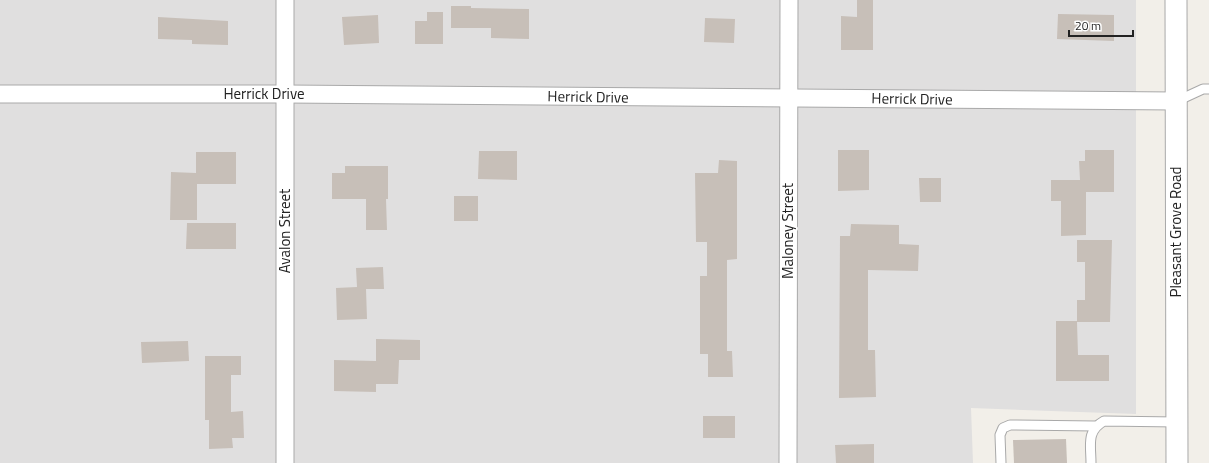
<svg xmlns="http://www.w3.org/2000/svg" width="1209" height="463" viewBox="0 0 1209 463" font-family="'Titillium Web',sans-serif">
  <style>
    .residential { fill: #e0dfdf }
    .building { fill: #c7bfb8 }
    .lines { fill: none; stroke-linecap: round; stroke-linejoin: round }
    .service-casing { stroke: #a9a9a9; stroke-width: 11 }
    .minor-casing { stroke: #a9a9a9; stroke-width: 19 }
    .tertiary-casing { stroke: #a9a9a9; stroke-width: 23 }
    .service { stroke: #fff; stroke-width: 9 }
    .minor { stroke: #fff; stroke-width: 17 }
    .tertiary { stroke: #fff; stroke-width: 21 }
    .labels { text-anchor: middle; stroke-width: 3.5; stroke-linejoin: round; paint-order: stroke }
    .street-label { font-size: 15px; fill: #222; stroke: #fff }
  </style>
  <rect width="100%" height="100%" fill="#f2efe9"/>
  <!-- residential -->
  <path class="residential" d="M 0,0 L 1136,0 L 1136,414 L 971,408 L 973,463 L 0,463 Z"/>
  <!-- building -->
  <g class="building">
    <path d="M 857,0 L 873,0 L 873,50 L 841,50 L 841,16 L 857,17 Z"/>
    <path d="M 451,6 L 471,6 L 471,8 L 529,9 L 529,39 L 491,38 L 491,28 L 451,28 Z"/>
    <path d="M 427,12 L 443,12 L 443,44 L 415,44 L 415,21 L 427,21 Z"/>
    <path d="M 1058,14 L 1114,15 L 1114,41 L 1057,39 Z"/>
    <path d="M 378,15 L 379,43 L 344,45 L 342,17 Z"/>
    <path d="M 158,17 L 228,21 L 228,45 L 192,44 L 192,40 L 158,39 Z"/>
    <path d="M 705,18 L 735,19 L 734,43 L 704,42 Z"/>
    <path d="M 838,150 L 869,150 L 869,190 L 838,191 Z"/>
    <path d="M 1085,150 L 1114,150 L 1114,192 L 1086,192 L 1086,235 L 1061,236 L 1061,201 L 1051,201 L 1051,180 L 1080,180 L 1079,161 L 1085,161 Z"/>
    <path d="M 479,151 L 517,151 L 517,180 L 478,179 Z"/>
    <path d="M 196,152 L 236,152 L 236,184 L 197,184 L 197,220 L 170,220 L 171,172 L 196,173 Z"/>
    <path d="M 719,160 L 737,161 L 737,259 L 727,260 L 727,351 L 732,351 L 733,377 L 708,377 L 708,354 L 700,354 L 700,276 L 707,276 L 707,242 L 696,242 L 695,173 L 718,173 Z"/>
    <path d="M 345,166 L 388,166 L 388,199 L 386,199 L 387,230 L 366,230 L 366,199 L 332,199 L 332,173 L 345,173 Z"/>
    <path d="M 919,178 L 941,178 L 941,202 L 920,202 Z"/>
    <rect x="454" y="196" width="24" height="25"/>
    <path d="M 187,223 L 236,223 L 236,249 L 186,249 Z"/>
    <path d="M 851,224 L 899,225 L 899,244 L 919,245 L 918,271 L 868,270 L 868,350 L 875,350 L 876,397 L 839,398 L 840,236 L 850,236 Z"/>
    <path d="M 1077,240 L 1112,240 L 1110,322 L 1077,322 L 1078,355 L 1109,355 L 1109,381 L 1056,381 L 1056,321 L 1077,321 L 1077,300 L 1085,300 L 1085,262 L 1077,262 Z"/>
    <path d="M 383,267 L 384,289 L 366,289 L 367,319 L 337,320 L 336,288 L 357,287 L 356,268 Z"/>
    <path d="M 376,339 L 420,340 L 420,360 L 399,360 L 398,384 L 376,384 L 376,392 L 334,391 L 334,360 L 376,361 Z"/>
    <path d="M 188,341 L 189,361 L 142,363 L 141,342 Z"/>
    <path d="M 205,356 L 241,356 L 241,375 L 231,375 L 231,412 L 243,411 L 244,438 L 232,438 L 233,448 L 209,449 L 209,420 L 205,420 Z"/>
    <rect x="703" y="416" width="32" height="22"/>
    <path d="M 1066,439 L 1067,463 L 1014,463 L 1013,440 Z"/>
    <path d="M 874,444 L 874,463 L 836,463 L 835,445 Z"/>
  </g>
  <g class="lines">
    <!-- service casing -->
    <g class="service-casing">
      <g id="service">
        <path d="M 1177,101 L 1203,89 L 1209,89"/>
        <path d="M 1001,463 L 1000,435 L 1003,428 L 1010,425 L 1095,426"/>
        <path d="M 1091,463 C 1091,445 1086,431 1104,421 L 1177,422"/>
      </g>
    </g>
    <!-- minor casing -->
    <g class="minor-casing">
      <g id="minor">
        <path d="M 0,94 L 285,94 L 1175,101"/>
        <path d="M 285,463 L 285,0"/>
        <path d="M 788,463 L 789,0"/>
      </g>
    </g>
    <!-- tertiary casing -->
    <g class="tertiary-casing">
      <path id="tertiary" d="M 1176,0 L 1177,463"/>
    </g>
    <!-- service -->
    <use href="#service" class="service"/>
    <!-- minor -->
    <use href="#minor" class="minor"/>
    <!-- tertiary -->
    <use href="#tertiary" class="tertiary"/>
  </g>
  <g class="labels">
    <!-- street labels -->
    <g class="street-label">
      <text x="264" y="99">Herrick Drive</text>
      <text transform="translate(588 97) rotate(1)" y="5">Herrick Drive</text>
      <text transform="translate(912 99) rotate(1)" y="5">Herrick Drive</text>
      <text transform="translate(285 231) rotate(-90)" y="5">Avalon Street</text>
      <text transform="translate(788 231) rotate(-90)" y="5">Maloney Street</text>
      <text transform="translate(1176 232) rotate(-90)" y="5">Pleasant Grove Road</text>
    </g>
  </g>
  <!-- scale -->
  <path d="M1069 30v6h64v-6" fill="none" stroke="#222222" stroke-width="2"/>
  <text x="1075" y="30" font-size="12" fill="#222222" stroke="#ffffff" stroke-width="3" paint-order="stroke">20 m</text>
</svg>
